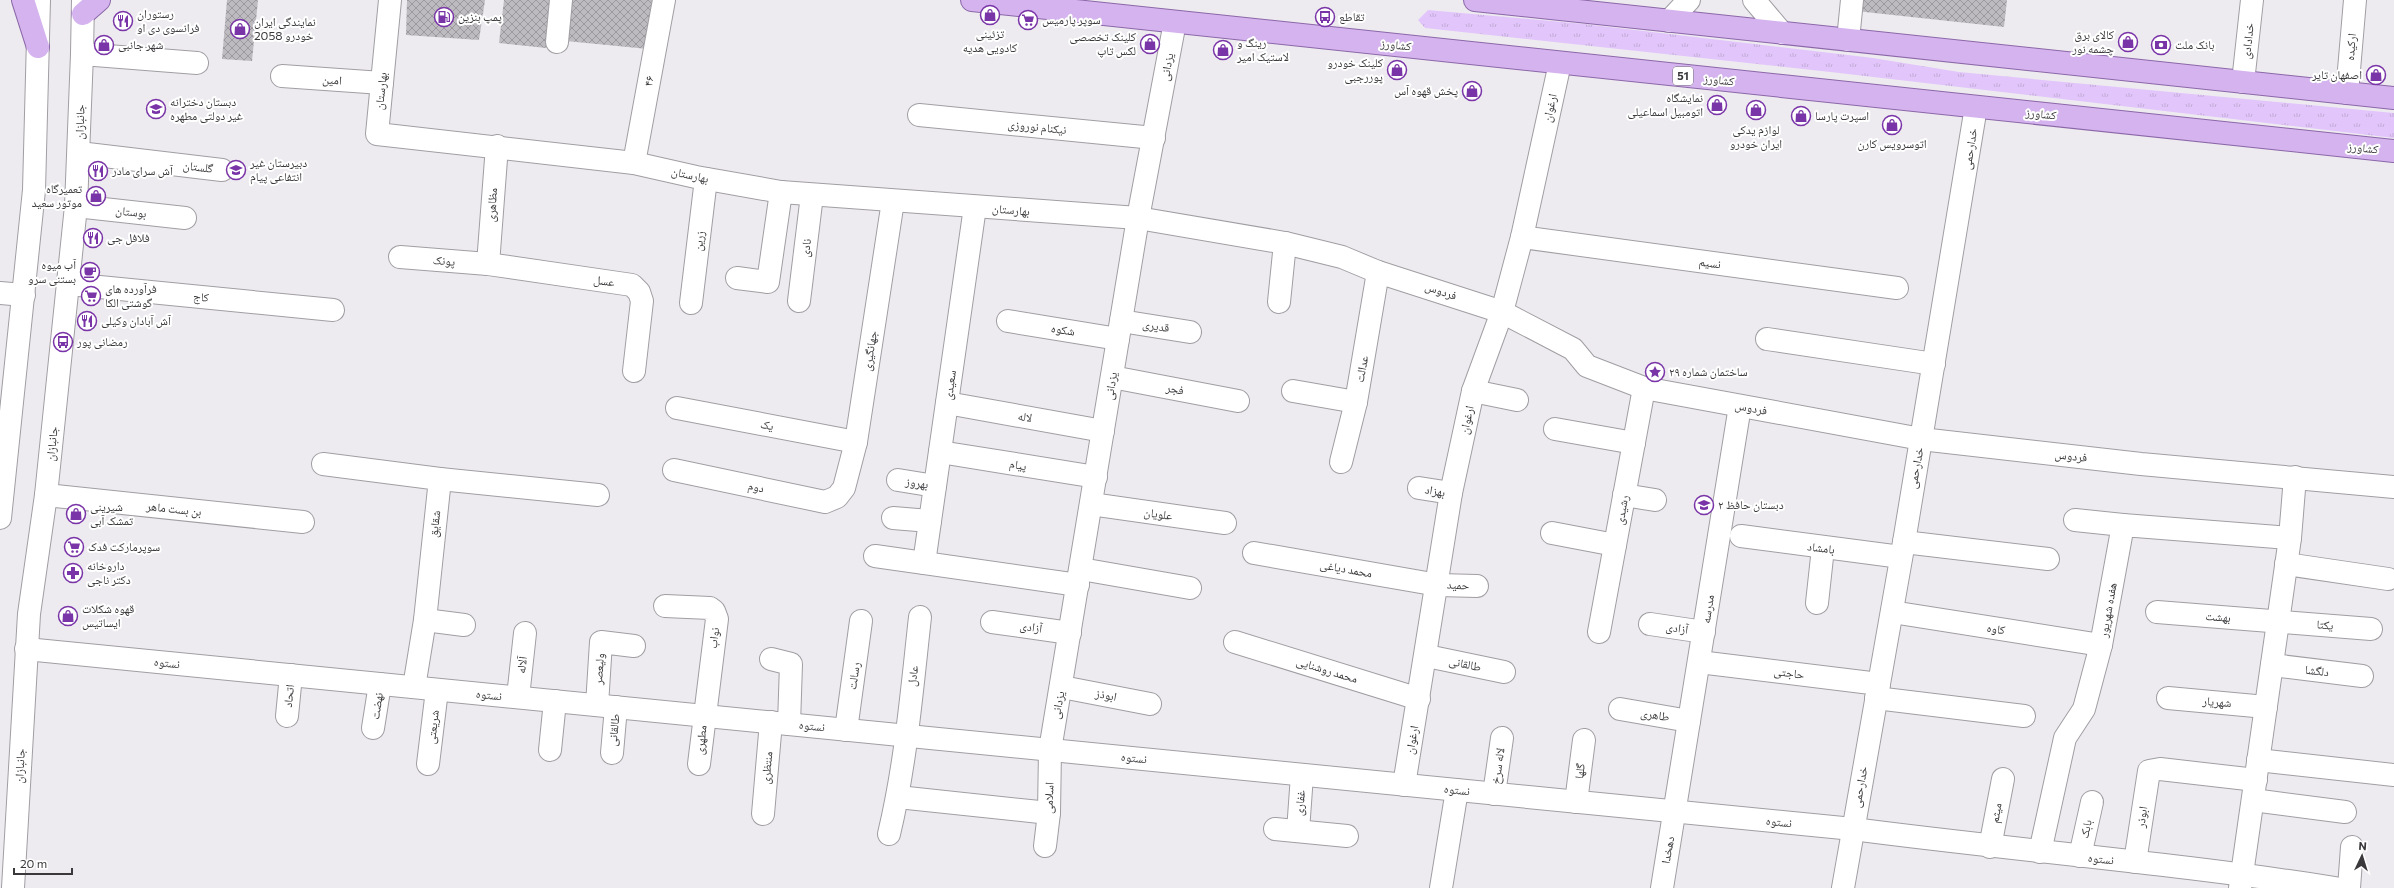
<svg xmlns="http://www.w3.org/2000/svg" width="2394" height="888" viewBox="0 0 2394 888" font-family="Commissioner,'Noto Naskh Arabic',sans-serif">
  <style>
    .grass { fill: url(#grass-tufts) }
    .building { fill: url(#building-cross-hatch) }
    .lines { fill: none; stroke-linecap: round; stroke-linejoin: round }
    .minor-casing { stroke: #a19ea3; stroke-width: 24 }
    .secondary-casing { stroke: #a19ea3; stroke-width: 24 }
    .primary-casing { stroke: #8b67a8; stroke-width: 24 }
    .minor { stroke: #fff; stroke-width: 22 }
    .secondary { stroke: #fff; stroke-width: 22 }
    .primary { stroke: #d4b3ee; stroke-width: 22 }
    .labels { text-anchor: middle; stroke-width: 4; stroke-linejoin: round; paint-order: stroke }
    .shield { fill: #fff; stroke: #757476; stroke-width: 1 }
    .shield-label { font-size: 11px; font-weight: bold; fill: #3a383b }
    .poi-label { font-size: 12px; fill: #3a383b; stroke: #fff; text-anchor: start }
    .street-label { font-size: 12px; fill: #3a383b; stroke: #fff }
  </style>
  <defs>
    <pattern id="grass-tufts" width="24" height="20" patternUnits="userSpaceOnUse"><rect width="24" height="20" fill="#e2c6fb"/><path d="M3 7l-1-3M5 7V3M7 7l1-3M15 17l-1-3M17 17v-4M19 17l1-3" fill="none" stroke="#c3abd8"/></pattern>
    <pattern id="building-cross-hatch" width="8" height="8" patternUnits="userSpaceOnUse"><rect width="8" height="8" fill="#bebbc0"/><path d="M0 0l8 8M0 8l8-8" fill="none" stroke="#9b999d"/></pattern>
  </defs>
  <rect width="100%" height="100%" fill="#eeebf0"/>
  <!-- grass -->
  <path class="grass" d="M 1428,10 L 1584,24 L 1873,58 L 1959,72 L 2394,113 L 2394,138 L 1839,73 L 1425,28 L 1418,20 Z"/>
  <!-- building -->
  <g class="building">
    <path d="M 227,0 L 258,0 L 252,61 L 222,59 Z"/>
    <path d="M 407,0 L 485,0 L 479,40 L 406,35 Z"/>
    <path d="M 504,0 L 555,0 L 550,44 L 546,48 L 499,43 Z"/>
    <path d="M 570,0 L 654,0 L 648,49 L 566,41 Z"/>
    <path d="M 1857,0 L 1921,0 L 1921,5 L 1921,0 L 2007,0 L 2004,27 L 1856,11 Z"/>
  </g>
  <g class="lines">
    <!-- minor casing -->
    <g class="minor-casing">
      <g id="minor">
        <path d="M 390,0 L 377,134 L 634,163 L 696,177 L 781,192 L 1138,218 L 1285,243 L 1342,257 L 1378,272 L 1502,312 L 1573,349 L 1587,366 L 1644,388 L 1921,439 L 2141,464 L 2394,487"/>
        <path d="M 1848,40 L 1852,0"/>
        <path d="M 557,42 L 561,0"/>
        <path d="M 82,54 L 197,63"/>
        <path d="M 282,76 L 382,83"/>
        <path d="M 2243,82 L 2252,0"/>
        <path d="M 2347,93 L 2355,0"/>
        <path d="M 919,115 L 1154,138"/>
        <path d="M 79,153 L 222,170"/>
        <path d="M 634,163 L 664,0"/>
        <path d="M 76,206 L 185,218"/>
        <path d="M 1522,237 L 1897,288"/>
        <path d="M 400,257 L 488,264 L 632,285 L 639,292 L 642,301 L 634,371"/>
        <path d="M 488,264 L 497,146"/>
        <path d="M 737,278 L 768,282 L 781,192"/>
        <path d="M 69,284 L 333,310"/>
        <path d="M 0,293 L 24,295"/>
        <path d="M 799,301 L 812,195"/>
        <path d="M 1279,302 L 1285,243"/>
        <path d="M 691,303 L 706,179"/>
        <path d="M 1008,321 L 1118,339"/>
        <path d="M 1121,321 L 1190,332"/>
        <path d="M 1767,339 L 1934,364"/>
        <path d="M 1112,377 L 1238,401"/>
        <path d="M 1293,391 L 1356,402 L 1378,272"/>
        <path d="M 1473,391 L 1517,400"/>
        <path d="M 947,403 L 1103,431"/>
        <path d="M 677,408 L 856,442"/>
        <path d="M 1555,429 L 1634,443"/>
        <path d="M 940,452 L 1096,477"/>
        <path d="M 1341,462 L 1356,402"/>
        <path d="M 323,464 L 440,479 L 425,620 L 414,687"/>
        <path d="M 674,470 L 825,502 L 837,497 L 844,488 L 856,442 L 893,201"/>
        <path d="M 440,479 L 598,495"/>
        <path d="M 898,480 L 935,486"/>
        <path d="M 1419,488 L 1451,493"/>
        <path d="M 46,495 L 303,522"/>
        <path d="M 1624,495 L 1655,500"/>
        <path d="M 1091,504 L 1225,523"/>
        <path d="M 893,518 L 930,521"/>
        <path d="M 2075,520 L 2123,525"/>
        <path d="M 1552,533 L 1615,545"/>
        <path d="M 1741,536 L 1901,557"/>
        <path d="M 1904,542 L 2048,559"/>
        <path d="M 1254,553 L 1438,585 L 1477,586"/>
        <path d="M 875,556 L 1078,585"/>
        <path d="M 924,563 L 975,207"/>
        <path d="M 2286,564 L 2388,579"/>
        <path d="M 1081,569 L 1190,588"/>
        <path d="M 1817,603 L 1823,548"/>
        <path d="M 665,606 L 710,608 L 714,611 L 717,619 L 699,764"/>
        <path d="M 1892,612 L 2101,645"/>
        <path d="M 2157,612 L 2371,629"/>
        <path d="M 425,620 L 464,625"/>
        <path d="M 992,622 L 1070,633"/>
        <path d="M 1650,624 L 1704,632"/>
        <path d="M 1599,632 L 1644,388"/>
        <path d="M 1235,642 L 1419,699"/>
        <path d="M 26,649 L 1853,829 C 2013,850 2175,863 2335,888"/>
        <path d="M 1427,656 L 1504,672"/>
        <path d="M 771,659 L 791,664 L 789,724"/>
        <path d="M 1699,662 L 1879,684"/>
        <path d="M 2272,665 L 2362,676"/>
        <path d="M 1062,687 L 1150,704"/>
        <path d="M 518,697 L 525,633"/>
        <path d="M 1876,698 L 2024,716"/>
        <path d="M 2168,698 L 2266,707"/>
        <path d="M 597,705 L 601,642 L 634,646"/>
        <path d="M 1620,709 L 1689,721"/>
        <path d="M 287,716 L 291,675"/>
        <path d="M 373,728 L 380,684"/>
        <path d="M 846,730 L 861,621"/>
        <path d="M 550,750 L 555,701"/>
        <path d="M 612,753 L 616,707"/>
        <path d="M 2258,760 L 2394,775"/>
        <path d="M 428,764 L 437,690"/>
        <path d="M 1404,785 L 1451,493 L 1473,391 L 1502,312 L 1522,237 L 1560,63"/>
        <path d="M 1494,794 L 1502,738"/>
        <path d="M 898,797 L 1049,813"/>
        <path d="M 2253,800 L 2345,812"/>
        <path d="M 1576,802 L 1584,740"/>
        <path d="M 763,814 L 771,722"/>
        <path d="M 1275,829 L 1347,836"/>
        <path d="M 1298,831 L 1302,775"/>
        <path d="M 889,834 C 906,763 912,689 920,617"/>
        <path d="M 1045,846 L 1049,813 L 1050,750 L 1138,218 L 1175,22"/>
        <path d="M 1990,847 L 2003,779"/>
        <path d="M 2040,852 L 2065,738 L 2084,709 L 2101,645 L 2123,525 L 2290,538"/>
        <path d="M 2080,856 L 2092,802"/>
        <path d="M 2135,862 L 2149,771 L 2160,769 L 2256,780"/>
        <path d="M 1441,888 L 1457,790"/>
        <path d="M 1662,888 L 1740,406"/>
        <path d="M 1843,888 L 1904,542 L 1976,107"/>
        <path d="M 2240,888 L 2290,538 L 2295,477"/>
        <path d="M 2349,888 L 2352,847"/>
      </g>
    </g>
    <!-- secondary casing -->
    <g class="secondary-casing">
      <g id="secondary">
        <path d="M 1754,0 L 1782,33"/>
        <path d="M 1669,21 L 1689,0"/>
        <path d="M 0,518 L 34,190 L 39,0"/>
        <path d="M 13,888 L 29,614 L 46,495 L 76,206 L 82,54 L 83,0"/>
      </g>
    </g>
    <!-- primary casing -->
    <g class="primary-casing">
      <g id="primary">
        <path d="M 23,0 L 38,47"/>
        <path d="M 972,0 L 2394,151"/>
        <path d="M 1475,0 L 2394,98"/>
        <path d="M 83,14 L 99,0"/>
      </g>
    </g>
    <!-- minor -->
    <use href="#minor" class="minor"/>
    <!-- secondary -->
    <use href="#secondary" class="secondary"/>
    <!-- primary -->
    <use href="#primary" class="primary"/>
  </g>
  <!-- icons -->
  <defs>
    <g id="shop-ring" transform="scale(1)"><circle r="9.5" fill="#fff" stroke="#7934a7" stroke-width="1.5"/><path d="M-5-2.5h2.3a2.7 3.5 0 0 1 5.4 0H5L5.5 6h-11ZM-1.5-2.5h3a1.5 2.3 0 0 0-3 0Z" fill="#7934a7"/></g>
    <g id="fuel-ring" transform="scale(1)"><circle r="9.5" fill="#fff" stroke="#7934a7" stroke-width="1.5"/><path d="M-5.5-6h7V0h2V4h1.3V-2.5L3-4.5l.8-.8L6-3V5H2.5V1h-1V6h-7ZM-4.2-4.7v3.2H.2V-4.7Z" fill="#7934a7"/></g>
    <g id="bus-ring" transform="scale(1)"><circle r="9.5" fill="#fff" stroke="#7934a7" stroke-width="1.5"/><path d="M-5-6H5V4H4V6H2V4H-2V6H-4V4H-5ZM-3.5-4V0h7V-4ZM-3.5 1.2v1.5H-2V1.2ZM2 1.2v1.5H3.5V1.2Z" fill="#7934a7"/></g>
    <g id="supermarket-ring" transform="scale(1)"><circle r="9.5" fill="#fff" stroke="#7934a7" stroke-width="1.5"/><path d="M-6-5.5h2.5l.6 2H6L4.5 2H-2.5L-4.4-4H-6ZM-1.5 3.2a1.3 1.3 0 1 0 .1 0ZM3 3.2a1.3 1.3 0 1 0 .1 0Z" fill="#7934a7"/></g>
    <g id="restaurant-ring" transform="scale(1)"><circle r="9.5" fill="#fff" stroke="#7934a7" stroke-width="1.5"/><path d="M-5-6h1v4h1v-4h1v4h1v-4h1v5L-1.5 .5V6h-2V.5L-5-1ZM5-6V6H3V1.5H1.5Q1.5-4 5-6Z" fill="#7934a7"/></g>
    <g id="bank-ring" transform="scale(1)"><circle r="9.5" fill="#fff" stroke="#7934a7" stroke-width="1.5"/><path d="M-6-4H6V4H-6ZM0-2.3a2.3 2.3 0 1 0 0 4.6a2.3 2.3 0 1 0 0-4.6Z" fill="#7934a7"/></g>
    <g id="school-ring" transform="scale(1)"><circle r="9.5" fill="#fff" stroke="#7934a7" stroke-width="1.5"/><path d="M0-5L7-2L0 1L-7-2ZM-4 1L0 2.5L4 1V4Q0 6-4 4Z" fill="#7934a7"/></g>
    <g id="cafe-ring" transform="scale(1)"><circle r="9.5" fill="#fff" stroke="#7934a7" stroke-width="1.5"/><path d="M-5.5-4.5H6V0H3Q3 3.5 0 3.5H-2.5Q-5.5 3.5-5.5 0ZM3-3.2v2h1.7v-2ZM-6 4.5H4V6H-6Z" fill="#7934a7"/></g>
    <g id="sight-ring" transform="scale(1)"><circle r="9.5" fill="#fff" stroke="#7934a7" stroke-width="1.5"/><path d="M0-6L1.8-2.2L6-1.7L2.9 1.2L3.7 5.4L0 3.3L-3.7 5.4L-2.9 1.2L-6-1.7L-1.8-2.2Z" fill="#7934a7"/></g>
    <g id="pharmacy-ring" transform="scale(1)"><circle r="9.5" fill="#fff" stroke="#7934a7" stroke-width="1.5"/><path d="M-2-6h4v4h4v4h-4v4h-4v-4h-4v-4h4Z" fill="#7934a7"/></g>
  </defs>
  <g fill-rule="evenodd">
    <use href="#shop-ring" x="990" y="15"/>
    <use href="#fuel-ring" x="444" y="17"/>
    <use href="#bus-ring" x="1325" y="17"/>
    <use href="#supermarket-ring" x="1028" y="20"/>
    <use href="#restaurant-ring" x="123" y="21"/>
    <use href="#shop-ring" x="240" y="29"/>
    <use href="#shop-ring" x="2128" y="42"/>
    <use href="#shop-ring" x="1150" y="44"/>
    <use href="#shop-ring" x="104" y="45"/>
    <use href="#bank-ring" x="2161" y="45"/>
    <use href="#shop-ring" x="1223" y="50"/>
    <use href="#shop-ring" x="1397" y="70"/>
    <use href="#shop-ring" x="2376" y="75"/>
    <use href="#shop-ring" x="1472" y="91"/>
    <use href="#shop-ring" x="1717" y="105"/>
    <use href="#school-ring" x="156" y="109"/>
    <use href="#shop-ring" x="1756" y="110"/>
    <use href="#shop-ring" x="1801" y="116"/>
    <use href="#shop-ring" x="1892" y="125"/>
    <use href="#school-ring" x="236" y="170"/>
    <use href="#restaurant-ring" x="98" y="171"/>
    <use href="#shop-ring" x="96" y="196"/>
    <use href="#restaurant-ring" x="93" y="238"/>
    <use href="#cafe-ring" x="90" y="272"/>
    <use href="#supermarket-ring" x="91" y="296"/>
    <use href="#restaurant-ring" x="87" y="321"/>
    <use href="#bus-ring" x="63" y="342"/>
    <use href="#sight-ring" x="1655" y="372"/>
    <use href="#school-ring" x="1704" y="505"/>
    <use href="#shop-ring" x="76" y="514"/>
    <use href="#supermarket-ring" x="74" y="547"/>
    <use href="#pharmacy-ring" x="73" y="573"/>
    <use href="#shop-ring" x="68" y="616"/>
  </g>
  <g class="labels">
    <!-- shield labels -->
    <rect class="shield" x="1673" y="67" width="20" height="18" rx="3"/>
    <g class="shield-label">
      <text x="1683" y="80">51</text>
    </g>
    <!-- poi labels -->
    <g class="poi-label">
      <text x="137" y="18">رستوران<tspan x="137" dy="14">فرانسوی دی او</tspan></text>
      <text x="458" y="21">پمپ بنزین</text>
      <text x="1339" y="21">تقاطع</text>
      <text x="1042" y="24">سوپر پارمیس</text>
      <text x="254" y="26">نمایندگی ایران<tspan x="254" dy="14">خودرو 2058</tspan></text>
      <text x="990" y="38" text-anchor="middle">تزئینی<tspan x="990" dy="14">کادویی هدیه</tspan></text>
      <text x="2114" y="39" text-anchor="end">کالای برق<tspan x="2114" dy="14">چشمه نور</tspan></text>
      <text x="1136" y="41" text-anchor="end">کلینک تخصصی<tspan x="1136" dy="14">لکس تاپ</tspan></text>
      <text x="1237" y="47">رینگ و<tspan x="1237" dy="14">لاستیک امیر</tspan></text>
      <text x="118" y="49">شهر جانبی</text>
      <text x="2175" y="49">بانک ملت</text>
      <text x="1383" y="67" text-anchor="end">کلینک خودرو<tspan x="1383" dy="14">پوررجبی</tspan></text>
      <text x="2362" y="79" text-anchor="end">اصفهان تایر</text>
      <text x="1458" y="95" text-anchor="end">پخش قهوه آس</text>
      <text x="1703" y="102" text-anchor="end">نمایشگاه<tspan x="1703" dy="14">اتومبیل اسماعیلی</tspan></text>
      <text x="170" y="106">دبستان دخترانه<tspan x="170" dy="14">غیر دولتی مطهره</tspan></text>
      <text x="1815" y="120">اسپرت پارسا</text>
      <text x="1756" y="134" text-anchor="middle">لوازم یدکی<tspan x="1756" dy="14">ایران خودرو</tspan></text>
      <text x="1892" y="148" text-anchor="middle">اتوسرویس کارن</text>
      <text x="250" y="167">دبیرستان غیر<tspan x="250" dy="14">انتفاعی پیام</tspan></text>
      <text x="112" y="175">آش سرای مادر</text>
      <text x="82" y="193" text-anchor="end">تعمیرگاه<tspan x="82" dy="14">موتور سعید</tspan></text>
      <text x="107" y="242">فلافل جی</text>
      <text x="76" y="269" text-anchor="end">آب میوه<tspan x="76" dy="14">بستنی سرو</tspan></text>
      <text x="105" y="293">فرآورده های<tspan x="105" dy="14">گوشتی الکا</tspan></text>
      <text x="101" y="325">آش آبادان وکیلی</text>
      <text x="77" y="346">رمضانی پور</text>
      <text x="1669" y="376">ساختمان شماره ۲۹</text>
      <text x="1718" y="509">دبستان حافظ ۲</text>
      <text x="90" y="511">شیرینی<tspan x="90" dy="14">تمشک آبی</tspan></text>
      <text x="88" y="551">سوپرمارکت فدک</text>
      <text x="87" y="570">داروخانه<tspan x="87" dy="14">دکتر ناجی</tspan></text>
      <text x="82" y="613">قهوه شکلات<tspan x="82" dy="14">ایساتیس</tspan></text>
    </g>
    <!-- street labels -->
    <g class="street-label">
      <text transform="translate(2248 41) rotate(-84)" y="4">خدادادی</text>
      <text transform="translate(1396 45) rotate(6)" y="4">کشاورز</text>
      <text transform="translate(2351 47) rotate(-85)" y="4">ارکیده</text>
      <text transform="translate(1167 67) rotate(-80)" y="4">یزدانی</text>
      <text transform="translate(332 80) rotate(4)" y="4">امین</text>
      <text transform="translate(1719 80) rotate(6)" y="4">کشاورز</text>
      <text transform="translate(649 81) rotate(-80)" y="4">۴۶</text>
      <text transform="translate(381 91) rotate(-84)" y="4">بهارستان</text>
      <text transform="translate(1550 108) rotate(-78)" y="4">ارغوان</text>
      <text transform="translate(2041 114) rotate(6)" y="4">کشاورز</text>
      <text transform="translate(80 122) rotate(-88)" y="4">جانبازان</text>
      <text transform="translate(1037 127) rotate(6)" y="4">نیکنام نوروزی</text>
      <text transform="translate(2363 148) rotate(6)" y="4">کشاورز</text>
      <text transform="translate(1970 149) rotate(-81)" y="4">خدارحمی</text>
      <text transform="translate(198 167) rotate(7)" y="4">گلستان</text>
      <text transform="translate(690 175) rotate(12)" y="4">بهارستان</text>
      <text transform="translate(492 205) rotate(-86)" y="4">مظاهری</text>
      <text transform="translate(1011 210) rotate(5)" y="4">بهارستان</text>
      <text transform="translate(131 212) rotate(6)" y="4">بوستان</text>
      <text transform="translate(699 241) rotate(-83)" y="4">زرین</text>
      <text transform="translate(806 248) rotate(-83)" y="4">نادی</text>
      <text transform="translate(444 261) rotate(5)" y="4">پونک</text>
      <text transform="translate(1710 263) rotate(8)" y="4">نسیم</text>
      <text transform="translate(604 281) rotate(8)" y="4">عسل</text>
      <text transform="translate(1441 291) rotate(19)" y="4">فردوس</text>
      <text transform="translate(201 297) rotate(6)" y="4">کاج</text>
      <text transform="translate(1156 326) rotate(9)" y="4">قدیری</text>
      <text transform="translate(1063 330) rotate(9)" y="4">شکوه</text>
      <text transform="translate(870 351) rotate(-81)" y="4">جهانگیری</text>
      <text transform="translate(1362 369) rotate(-80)" y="4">عدالت</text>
      <text transform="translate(950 385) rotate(-82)" y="4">سعیدی</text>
      <text transform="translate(1111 386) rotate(-81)" y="4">یزدانی</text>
      <text transform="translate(1175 389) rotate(11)" y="4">فجر</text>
      <text transform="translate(1751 408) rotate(10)" y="4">فردوس</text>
      <text transform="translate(1025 417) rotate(10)" y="4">لاله</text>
      <text transform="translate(1467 420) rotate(-78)" y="4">ارغوان</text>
      <text transform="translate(767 425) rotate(11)" y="4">یک</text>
      <text transform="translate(52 444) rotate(-84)" y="4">جانبازان</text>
      <text transform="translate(2071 456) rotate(6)" y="4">فردوس</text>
      <text transform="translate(1018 465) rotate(9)" y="4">پیام</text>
      <text transform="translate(1916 468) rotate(-80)" y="4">خدارحمی</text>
      <text transform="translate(917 483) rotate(8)" y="4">بهروز</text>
      <text transform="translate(756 487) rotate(12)" y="4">دوم</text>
      <text transform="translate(1435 491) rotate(10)" y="4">بهزاد</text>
      <text transform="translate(174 509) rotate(6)" y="4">بن بست ماهر</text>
      <text transform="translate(1622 510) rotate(-80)" y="4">رشیدی</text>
      <text transform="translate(1158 514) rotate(8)" y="4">علویان</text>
      <text transform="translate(435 524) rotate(-84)" y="4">شقایق</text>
      <text transform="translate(1821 548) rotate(7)" y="4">بامشاد</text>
      <text transform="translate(1346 569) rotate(10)" y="4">محمد دیاغی</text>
      <text transform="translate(1458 585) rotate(2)" y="4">حمید</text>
      <text transform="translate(1708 609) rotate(-81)" y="4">مدرسه</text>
      <text transform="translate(2108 610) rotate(-80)" y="4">هفده شهریور</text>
      <text transform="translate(2218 617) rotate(4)" y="4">بهشت</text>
      <text transform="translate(2325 625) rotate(5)" y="4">یکتا</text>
      <text transform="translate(1031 627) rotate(8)" y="4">آزادی</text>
      <text transform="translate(1677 628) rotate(8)" y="4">آزادی</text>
      <text transform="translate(1996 629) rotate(9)" y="4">کاوه</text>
      <text transform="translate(714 638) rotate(-83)" y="4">نواب</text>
      <text transform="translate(167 663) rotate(6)" y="4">نستوه</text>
      <text transform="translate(1465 664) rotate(12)" y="4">طالقانی</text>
      <text transform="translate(522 665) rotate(-83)" y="4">آلاله</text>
      <text transform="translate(599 669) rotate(-86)" y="4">ولیعصر</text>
      <text transform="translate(1327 670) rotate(17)" y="4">محمد روشنایی</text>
      <text transform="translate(2317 671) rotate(7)" y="4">دلگشا</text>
      <text transform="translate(1789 673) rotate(7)" y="4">حاجتی</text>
      <text transform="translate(854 676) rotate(-82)" y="4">رسالت</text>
      <text transform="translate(913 676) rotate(-84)" y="4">عادل</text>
      <text transform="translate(489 695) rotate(6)" y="4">نستوه</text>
      <text transform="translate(1106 695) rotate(11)" y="4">ابوذز</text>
      <text transform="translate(289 696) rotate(-84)" y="4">اتحاد</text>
      <text transform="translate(2217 702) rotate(5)" y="4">شهریار</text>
      <text transform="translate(1058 705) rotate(-79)" y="4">یزدانی</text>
      <text transform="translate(377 706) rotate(-82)" y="4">نهضت</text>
      <text transform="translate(1655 715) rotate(9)" y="4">طاهری</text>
      <text transform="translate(812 726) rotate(6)" y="4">نستوه</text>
      <text transform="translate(433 727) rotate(-83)" y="4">شریعتی</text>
      <text transform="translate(614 730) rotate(-84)" y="4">طالقانی</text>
      <text transform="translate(701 740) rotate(-83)" y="4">مطهری</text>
      <text transform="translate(1412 740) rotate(-80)" y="4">ارغوان</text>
      <text transform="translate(1134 758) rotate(6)" y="4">نستوه</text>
      <text transform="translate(20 766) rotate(-87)" y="4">جانبازان</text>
      <text transform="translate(1498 766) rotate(-82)" y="4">لاله سرخ</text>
      <text transform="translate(767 768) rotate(-85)" y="4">منتظری</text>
      <text transform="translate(1580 771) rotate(-83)" y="4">گلها</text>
      <text transform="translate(1860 787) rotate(-80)" y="4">خدارحمی</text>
      <text transform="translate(1457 790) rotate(6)" y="4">نستوه</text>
      <text transform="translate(1049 798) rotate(-88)" y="4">اسلامی</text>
      <text transform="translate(1300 803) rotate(-86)" y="4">غفاری</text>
      <text transform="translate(1996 813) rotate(-80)" y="4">میثم</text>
      <text transform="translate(2142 817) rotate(-82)" y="4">ابوذر</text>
      <text transform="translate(1779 822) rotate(6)" y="4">نستوه</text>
      <text transform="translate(2086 829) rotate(-78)" y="4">بابک</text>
      <text transform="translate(1668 850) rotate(-80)" y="4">دهخدا</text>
      <text transform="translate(2101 859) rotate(6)" y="4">نستوه</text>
    </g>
  </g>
  <!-- north arrow -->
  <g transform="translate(2362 856) rotate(4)" stroke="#ffffff" stroke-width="3" paint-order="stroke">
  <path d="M0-3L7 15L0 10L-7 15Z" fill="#3a383b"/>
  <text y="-6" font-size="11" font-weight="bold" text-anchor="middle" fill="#3a383b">N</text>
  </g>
  <!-- scale -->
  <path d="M14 868v6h58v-6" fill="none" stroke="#3a383b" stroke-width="2"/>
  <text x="20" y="868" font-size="12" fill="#3a383b" stroke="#ffffff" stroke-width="3" paint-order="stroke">20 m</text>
</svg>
